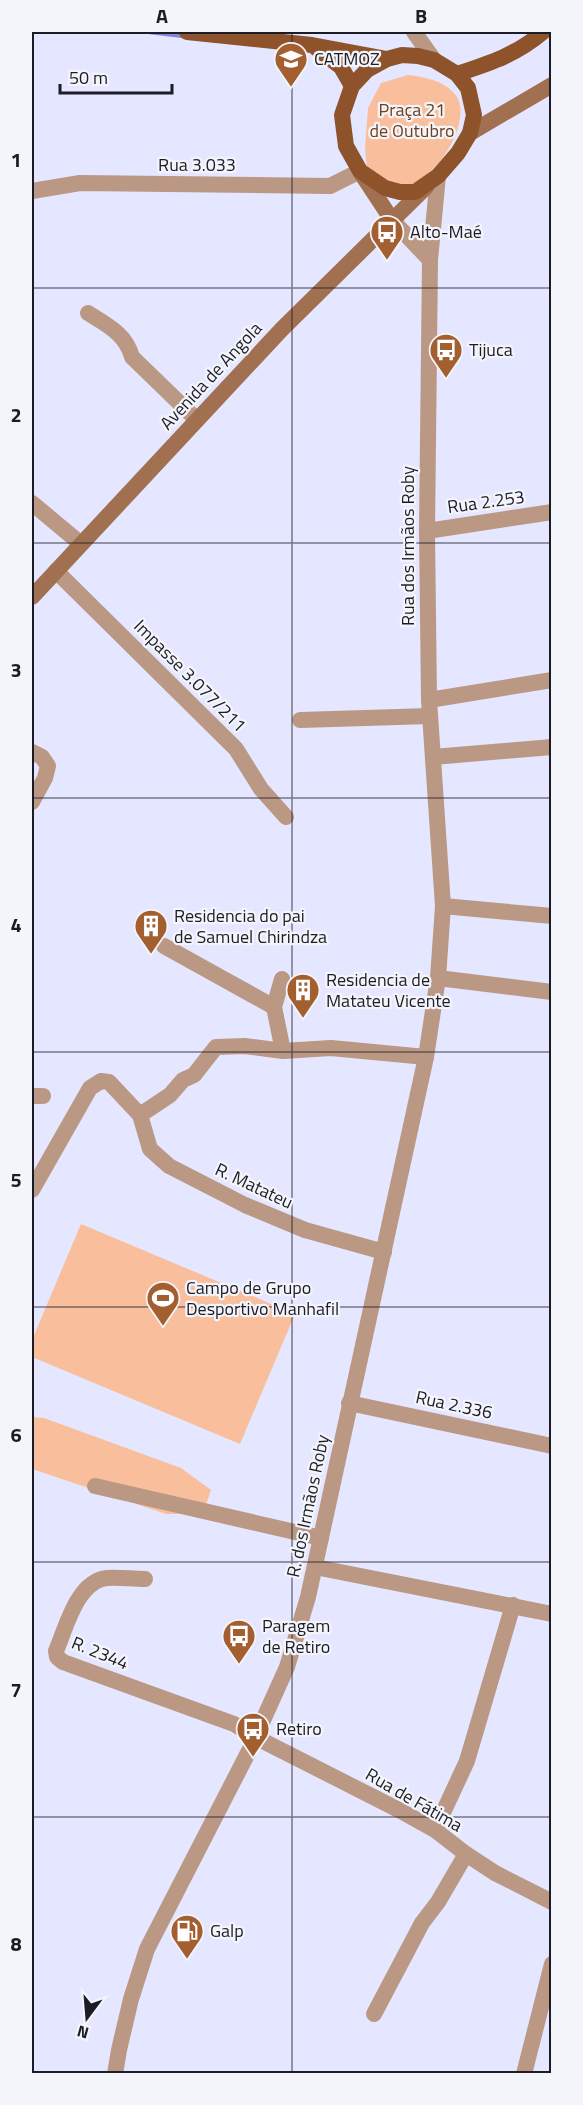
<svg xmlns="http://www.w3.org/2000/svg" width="583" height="2105" viewBox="0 0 583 2105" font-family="'Titillium Web',sans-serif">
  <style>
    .green { fill: #f9bf9c }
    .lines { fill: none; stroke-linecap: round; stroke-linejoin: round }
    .stream { stroke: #8086d1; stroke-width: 4.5 }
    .minor { stroke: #ba9883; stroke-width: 16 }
    .tertiary { stroke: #ba9883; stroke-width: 16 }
    .secondary { stroke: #a17051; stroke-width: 16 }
    .primary { stroke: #8e532b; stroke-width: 16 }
    .grid { fill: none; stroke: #1b1c26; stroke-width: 1.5; stroke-opacity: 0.55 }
    .labels { text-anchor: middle; stroke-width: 4.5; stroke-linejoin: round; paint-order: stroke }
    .poi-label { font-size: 18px; fill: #1b1c26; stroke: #f4f5fb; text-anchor: start }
    .park-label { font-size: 18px; fill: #703e1b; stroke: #f4f5fb }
    .street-label { font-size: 18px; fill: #1b1c26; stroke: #f4f5fb }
    .neatline { fill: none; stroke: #1b1c26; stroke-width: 2 }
    .grid-label { font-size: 20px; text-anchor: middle; font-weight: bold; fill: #1b1c26 }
  </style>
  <rect width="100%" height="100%" fill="#e4e7ff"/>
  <!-- green -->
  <g class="green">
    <path d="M 408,75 C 424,77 442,80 454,93 C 478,119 431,189 400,186 C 390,185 376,174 367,169 L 365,148 L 368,108 L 381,83 Z"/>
    <path d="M 81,1224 L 295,1314 L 240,1444 L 32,1357 L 32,1340 Z"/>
    <path d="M 32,1417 L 44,1418 L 181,1468 L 211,1490 L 203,1514 L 166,1514 L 32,1469 Z"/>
  </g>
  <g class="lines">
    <!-- stream -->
    <path class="stream" d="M 150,32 L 184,36"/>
    <!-- minor -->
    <g class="minor">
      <path d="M 414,32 L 434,60"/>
      <path d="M 32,191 L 80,183 L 330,186 L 360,171"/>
      <path d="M 88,313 C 107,325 126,334 132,357 L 197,420"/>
      <path d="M 32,503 L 81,544"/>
      <path d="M 427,531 L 552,512"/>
      <path d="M 56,571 L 236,749 L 261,789 L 286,817"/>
      <path d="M 429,700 L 552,680"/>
      <path d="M 300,720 L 430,716"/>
      <path d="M 32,752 L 42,757 L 48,766 L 45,778 L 32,802"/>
      <path d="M 433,757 L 552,747"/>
      <path d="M 443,906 L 552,916"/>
      <path d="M 164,946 L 274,1007"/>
      <path d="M 438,978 L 552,992"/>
      <path d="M 282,979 L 274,1007 L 283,1051"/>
      <path d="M 32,1096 L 43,1096"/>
      <path d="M 140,1115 L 170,1095 L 183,1080 L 194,1075 L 216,1047 L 245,1046 L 283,1051 L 331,1048 L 426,1057"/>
      <path d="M 32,1190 L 90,1088 L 101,1081 L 109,1082 L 140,1115 L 150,1149 L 169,1166 L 245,1205 L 305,1230 L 384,1252"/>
      <path d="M 349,1403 L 552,1446"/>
      <path d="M 95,1486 L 321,1538"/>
      <path d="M 315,1567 L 552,1614"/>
      <path d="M 145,1579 C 132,1579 119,1577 107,1578 C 77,1581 66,1628 56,1651 L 57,1657 L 63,1662 L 234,1724 L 255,1737 L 399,1810 L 435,1830 L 466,1854 L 495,1873 L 552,1902"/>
      <path d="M 435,1830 L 467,1761 L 513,1605"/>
      <path d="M 374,2014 L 422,1923 L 438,1902 L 466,1854"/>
      <path d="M 524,2074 L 552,1964"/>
    </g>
    <!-- tertiary -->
    <g class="tertiary">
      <path d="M 392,220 L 430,260"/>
      <path d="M 115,2074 L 119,2050 L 131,1999 L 147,1949 L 251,1747 L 287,1667 L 308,1597 L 426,1057 L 438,978 L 443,906 L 429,700 L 427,531 L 430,260 L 438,176"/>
    </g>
    <!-- secondary -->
    <g class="secondary">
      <path d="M 470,133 L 552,85"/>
      <path d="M 361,173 L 392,220"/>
      <path d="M 32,597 L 282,329 L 426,187"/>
    </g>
    <!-- primary -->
    <g class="primary">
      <path d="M 187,32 L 312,45 L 387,59"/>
      <path d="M 316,48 L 341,67 L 352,86"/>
      <path d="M 402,55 L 418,56 L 434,60 L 457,74 L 468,88 L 474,115 L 470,133 L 458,153 L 438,176 L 415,192 L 400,192 L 385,188 L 360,171 L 346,146 L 342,115 L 352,86 L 367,70 L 387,59 Z"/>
      <path d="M 457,74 C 490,63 516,55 543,32"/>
    </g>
  </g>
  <!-- grid -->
  <path class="grid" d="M 292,32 L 292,2074M 32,288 L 552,288M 32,543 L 552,543M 32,798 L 552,798M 32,1052 L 552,1052M 32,1307 L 552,1307M 32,1562 L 552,1562M 32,1817 L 552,1817"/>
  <!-- icons -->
  <defs>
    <g id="school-pin" transform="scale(1.725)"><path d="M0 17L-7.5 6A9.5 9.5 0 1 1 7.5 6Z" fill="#a35f2f" stroke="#f4f5fb"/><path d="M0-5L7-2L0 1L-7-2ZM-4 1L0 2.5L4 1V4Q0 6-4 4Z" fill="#fff"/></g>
    <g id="bus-pin" transform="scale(1.725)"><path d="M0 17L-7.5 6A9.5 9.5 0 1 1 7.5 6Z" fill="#a35f2f" stroke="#f4f5fb"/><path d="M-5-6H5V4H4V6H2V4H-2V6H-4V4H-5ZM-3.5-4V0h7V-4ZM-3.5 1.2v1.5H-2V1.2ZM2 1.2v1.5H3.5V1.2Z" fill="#fff"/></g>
    <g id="building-pin" transform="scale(1.725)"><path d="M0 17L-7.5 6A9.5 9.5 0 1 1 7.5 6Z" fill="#a35f2f" stroke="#f4f5fb"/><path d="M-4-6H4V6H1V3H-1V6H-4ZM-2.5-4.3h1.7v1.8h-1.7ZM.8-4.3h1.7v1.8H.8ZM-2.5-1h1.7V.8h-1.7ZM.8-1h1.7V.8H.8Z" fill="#fff"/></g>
    <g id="stadium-pin" transform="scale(1.725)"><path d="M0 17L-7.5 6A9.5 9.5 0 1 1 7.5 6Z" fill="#a35f2f" stroke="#f4f5fb"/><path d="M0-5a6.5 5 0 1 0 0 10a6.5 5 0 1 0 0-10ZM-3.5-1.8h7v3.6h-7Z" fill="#fff"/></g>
    <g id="fuel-pin" transform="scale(1.725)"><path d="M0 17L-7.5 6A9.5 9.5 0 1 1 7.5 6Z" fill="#a35f2f" stroke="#f4f5fb"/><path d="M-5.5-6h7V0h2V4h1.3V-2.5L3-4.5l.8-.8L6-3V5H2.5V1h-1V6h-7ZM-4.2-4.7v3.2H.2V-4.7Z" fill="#fff"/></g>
  </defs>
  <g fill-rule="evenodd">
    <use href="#school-pin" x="291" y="59"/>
    <use href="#bus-pin" x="387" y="232"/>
    <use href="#bus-pin" x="446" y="350"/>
    <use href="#building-pin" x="151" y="926"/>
    <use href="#building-pin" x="303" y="990"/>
    <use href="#stadium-pin" x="163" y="1298"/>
    <use href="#bus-pin" x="239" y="1636"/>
    <use href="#bus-pin" x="253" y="1729"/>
    <use href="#fuel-pin" x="187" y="1931"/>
  </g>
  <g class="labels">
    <!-- poi labels -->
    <g class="poi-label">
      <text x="314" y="65">CATMOZ</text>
      <text x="410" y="238">Alto-Maé</text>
      <text x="469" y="356">Tijuca</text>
      <text x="174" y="922">Residencia do pai<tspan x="174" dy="21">de Samuel Chirindza</tspan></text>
      <text x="326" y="986">Residencia de<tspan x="326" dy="21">Matateu Vicente</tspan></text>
      <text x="186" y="1294">Campo de Grupo<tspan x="186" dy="21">Desportivo Manhafil</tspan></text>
      <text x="262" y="1632">Paragem<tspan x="262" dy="21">de Retiro</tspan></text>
      <text x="276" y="1735">Retiro</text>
      <text x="210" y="1937">Galp</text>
    </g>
    <!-- park labels -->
    <g class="park-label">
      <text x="412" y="116">Praça 21<tspan x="412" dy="21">de Outubro</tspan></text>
    </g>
    <!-- street labels -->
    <g class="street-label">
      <text x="197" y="171">Rua 3.033</text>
      <text transform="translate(211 376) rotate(-47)" y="6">Avenida de Angola</text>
      <text transform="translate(486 502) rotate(-8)" y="6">Rua 2.253</text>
      <text transform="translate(408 546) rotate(-90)" y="6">Rua dos Irmãos Roby</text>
      <text transform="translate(190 676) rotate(45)" y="6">Impasse 3.077/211</text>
      <text transform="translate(254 1186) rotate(25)" y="6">R. Matateu</text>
      <text transform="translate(454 1405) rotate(12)" y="6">Rua 2.336</text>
      <text transform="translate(308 1506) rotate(-78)" y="6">R. dos Irmãos Roby</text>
      <text transform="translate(100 1653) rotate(22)" y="6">R. 2344</text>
      <text transform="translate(414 1800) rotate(30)" y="6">Rua de Fátima</text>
    </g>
  </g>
  <!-- border -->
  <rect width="583" height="2105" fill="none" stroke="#f4f5fb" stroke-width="66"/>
  <!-- north arrow -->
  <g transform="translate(87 2018) rotate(196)" stroke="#f4f5fb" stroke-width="4.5" paint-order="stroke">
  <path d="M0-4.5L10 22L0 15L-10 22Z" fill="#1b1c26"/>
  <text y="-9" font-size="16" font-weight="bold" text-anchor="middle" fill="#1b1c26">N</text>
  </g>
  <!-- scale -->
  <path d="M60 84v9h112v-9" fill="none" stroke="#1b1c26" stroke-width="3"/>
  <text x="69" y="84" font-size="18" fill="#1b1c26" stroke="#f4f5fb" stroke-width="4.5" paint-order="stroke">50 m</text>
  <rect x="33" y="33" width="517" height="2039" class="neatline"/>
  <g class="grid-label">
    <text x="162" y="23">A</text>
    <text x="421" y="23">B</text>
    <text x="16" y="167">1</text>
    <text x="16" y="422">2</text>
    <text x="16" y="677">3</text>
    <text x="16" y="932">4</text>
    <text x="16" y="1187">5</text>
    <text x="16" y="1442">6</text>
    <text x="16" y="1697">7</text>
    <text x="16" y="1951">8</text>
  </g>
</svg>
